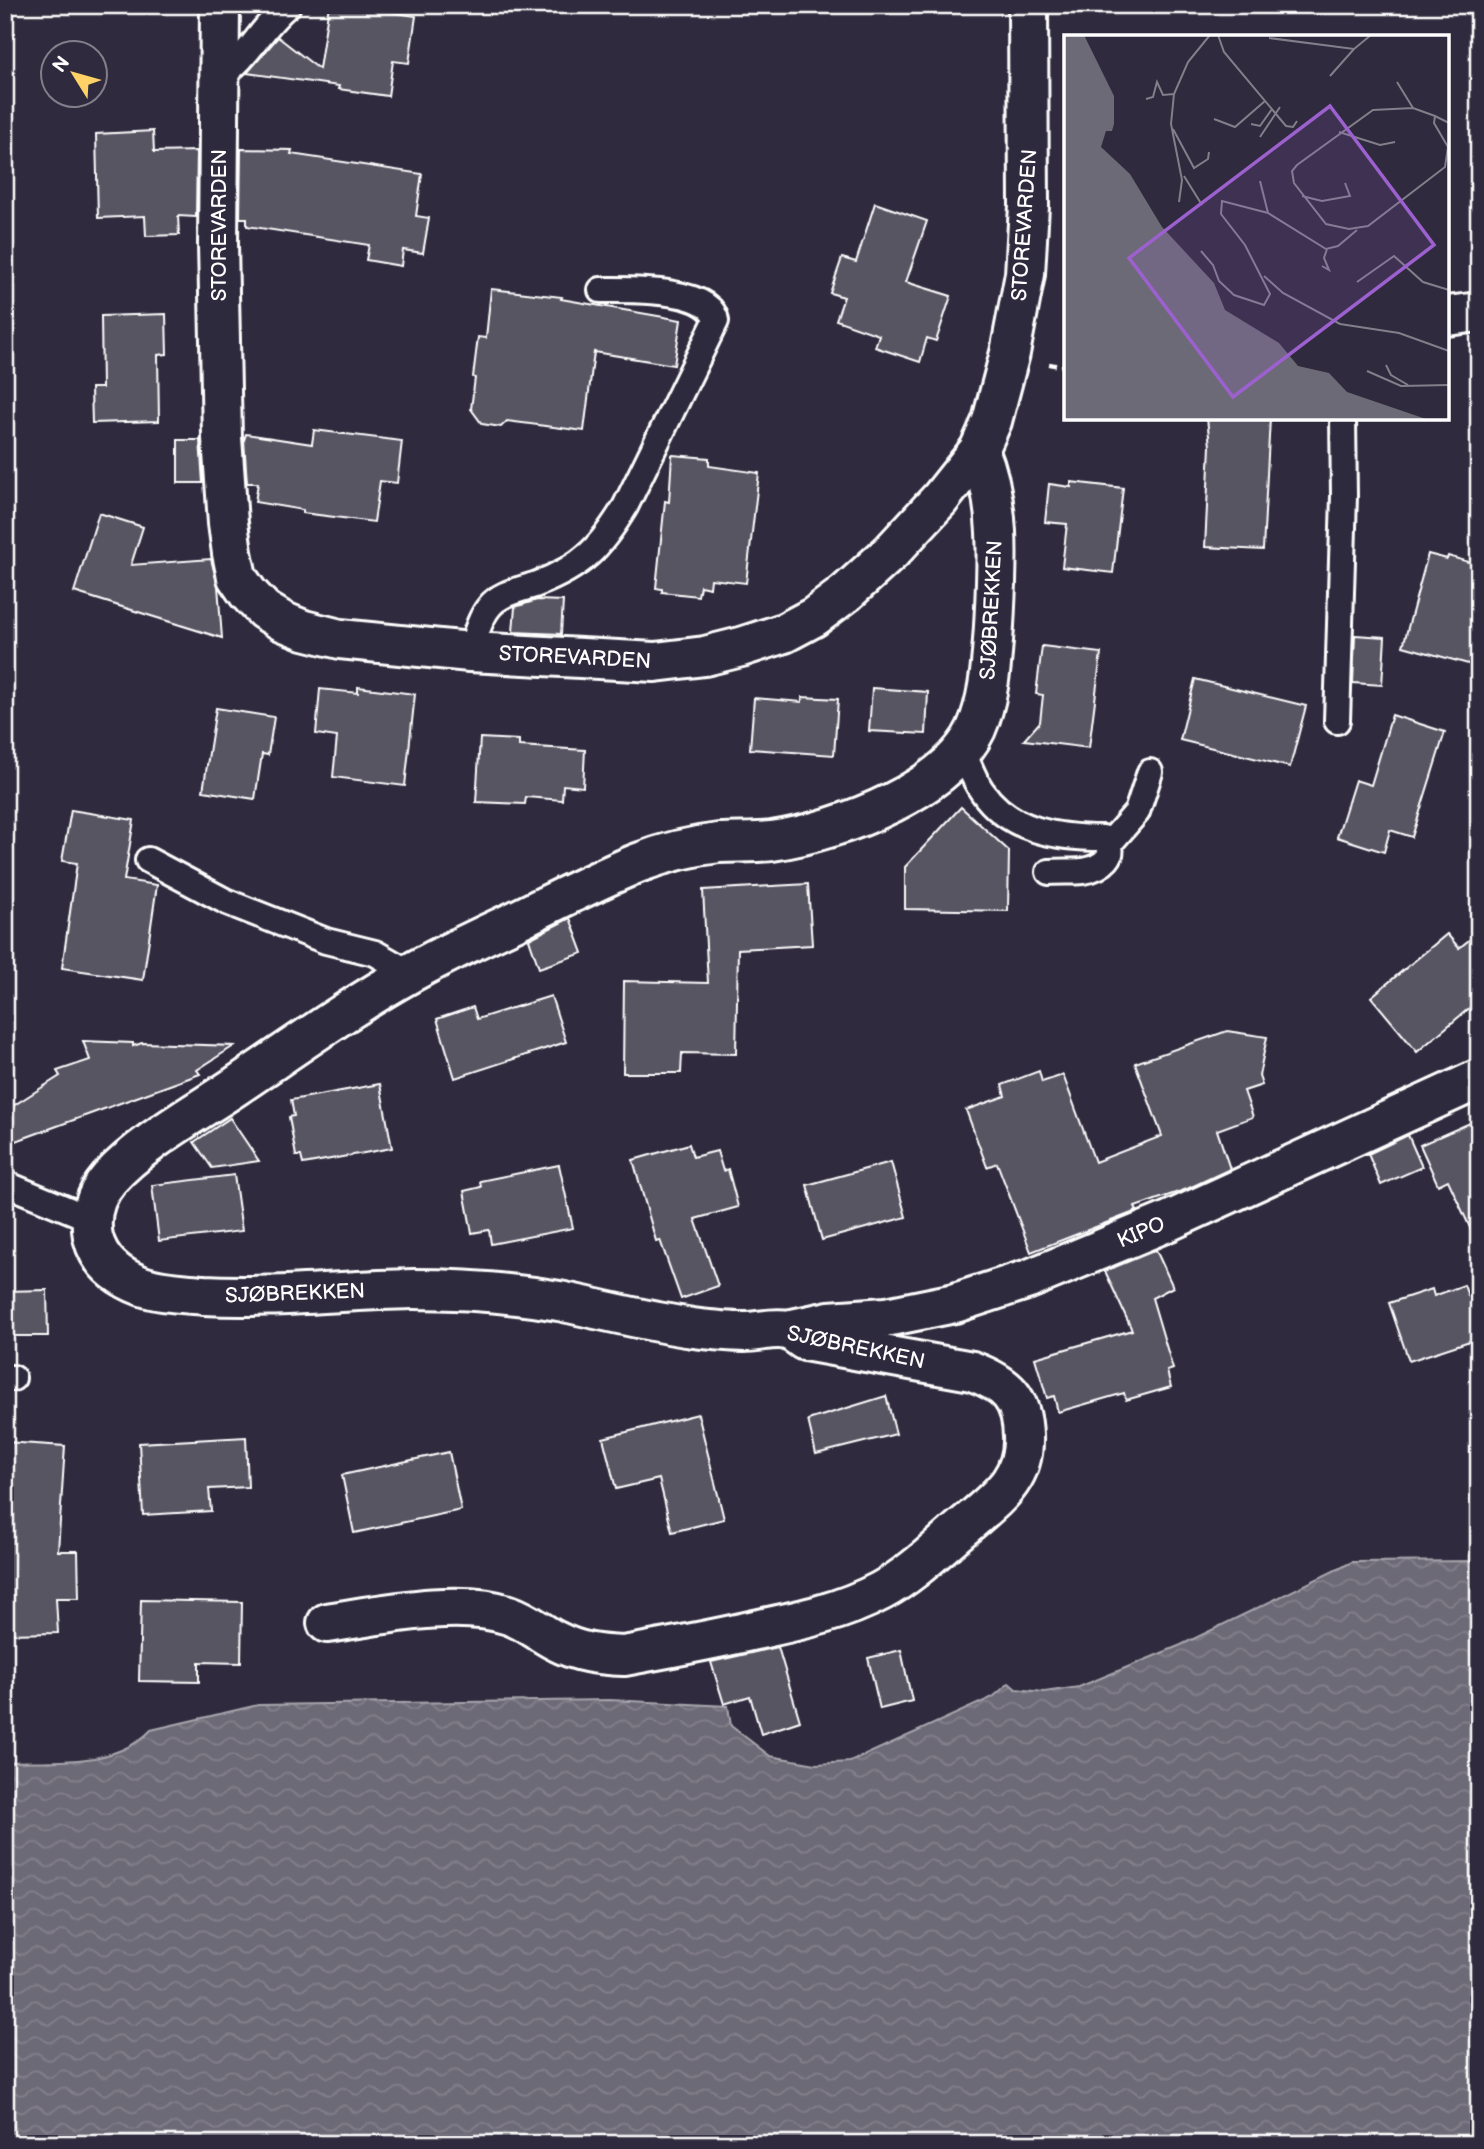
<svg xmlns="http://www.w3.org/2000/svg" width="1484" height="2149" viewBox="0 0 1484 2149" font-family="'Balsamiq Sans',sans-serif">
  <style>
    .water { fill: url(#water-waves); stroke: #a7a6ad; stroke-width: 2 }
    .building { fill: #595564; stroke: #fff; stroke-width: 2 }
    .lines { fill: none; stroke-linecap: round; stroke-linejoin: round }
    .lane-casing { stroke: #fff; stroke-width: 30 }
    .street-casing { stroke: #fff; stroke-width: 44 }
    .path { stroke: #fff; stroke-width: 4.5; stroke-dasharray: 7 5; stroke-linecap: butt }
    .lane { stroke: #2f2a3d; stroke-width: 24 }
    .street { stroke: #2f2a3d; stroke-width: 38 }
    .labels { text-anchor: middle; stroke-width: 7; stroke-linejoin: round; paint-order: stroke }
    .street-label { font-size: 21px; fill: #fff; stroke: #2f2a3d }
    .inset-road { fill: none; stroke: #827f8b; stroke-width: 2 }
    .view { fill: #9c61cf; fill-opacity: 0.15; stroke: #9c61cf; stroke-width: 3.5 }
    .inset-edge { fill: none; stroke: #fff; stroke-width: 3.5 }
  </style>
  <defs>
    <pattern id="water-waves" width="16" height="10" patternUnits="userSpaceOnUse" patternTransform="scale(1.75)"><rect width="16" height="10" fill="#6d6a77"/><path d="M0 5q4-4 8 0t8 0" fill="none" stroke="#83808b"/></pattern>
  </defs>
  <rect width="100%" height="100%" fill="#2f2a3d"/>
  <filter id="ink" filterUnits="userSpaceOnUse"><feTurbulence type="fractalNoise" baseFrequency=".0143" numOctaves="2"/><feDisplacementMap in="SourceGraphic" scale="14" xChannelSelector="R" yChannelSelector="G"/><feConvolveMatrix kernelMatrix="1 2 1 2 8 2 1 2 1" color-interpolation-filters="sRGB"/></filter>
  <g filter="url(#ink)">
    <!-- water -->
    <path class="water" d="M 1479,1561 L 1479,2144 L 5,2144 L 5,1762 C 53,1760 115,1768 151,1730 L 258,1705 L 610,1700 L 728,1706 L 731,1726 L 770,1756 L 816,1764 L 850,1762 L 993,1697 L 1009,1683 L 1016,1689 L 1044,1692 L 1079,1687 L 1181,1645 L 1352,1562 Z"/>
    <!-- building -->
    <g class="building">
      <path d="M 329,5 L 344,5 L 416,16 L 409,63 L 393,61 L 388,96 L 338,89 L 339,86 L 247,73 L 278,37 L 319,69 Z"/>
      <path d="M 153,131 L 154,152 L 197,151 L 196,217 L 178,216 L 179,235 L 146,236 L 145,216 L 98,218 L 96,134 Z"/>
      <path d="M 241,149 L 292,150 L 291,154 L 422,174 L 416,216 L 429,218 L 423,253 L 403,250 L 401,266 L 366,260 L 369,245 L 247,226 L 247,218 L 240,218 Z"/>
      <path d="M 875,203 L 927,221 L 906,282 L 951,296 L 936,341 L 927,338 L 920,362 L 875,347 L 879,335 L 836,320 L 844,297 L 830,293 L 842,258 L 856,262 Z"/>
      <path d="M 491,289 L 562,297 L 561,299 L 681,320 L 674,365 L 594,352 L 584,431 L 507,421 L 501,427 L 482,424 L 471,409 L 475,378 L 473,377 L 478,337 L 486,338 Z"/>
      <path d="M 166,314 L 167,354 L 158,355 L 159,421 L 92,423 L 91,388 L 102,388 L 101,316 Z"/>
      <path d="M 1207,418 L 1270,418 L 1263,550 L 1205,547 L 1210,446 Z"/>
      <path d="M 314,430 L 402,441 L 397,483 L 380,481 L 374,522 L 303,513 L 303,510 L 255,502 L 258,483 L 247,483 L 244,440 L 246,434 L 312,444 Z"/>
      <path d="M 178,440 L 200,440 L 203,483 L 178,483 Z"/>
      <path d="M 672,455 L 709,458 L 709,466 L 759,473 L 746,583 L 711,579 L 710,588 L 700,586 L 698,596 L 662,592 L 662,589 L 656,588 L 665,501 L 669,502 Z"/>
      <path d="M 1071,482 L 1123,488 L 1113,573 L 1062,567 L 1067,524 L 1045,522 L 1049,484 L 1071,487 Z"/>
      <path d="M 99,513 L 143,527 L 131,565 L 211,559 L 218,586 L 222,638 L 74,592 Z"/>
      <path d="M 1428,554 L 1447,559 L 1448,556 L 1479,565 L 1479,667 L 1403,646 Z"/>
      <path d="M 537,600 L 563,601 L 561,634 L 513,632 L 515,607 Z"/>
      <path d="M 1355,635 L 1385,637 L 1382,685 L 1353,683 Z"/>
      <path d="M 1042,646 L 1101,653 L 1089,748 L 1024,740 L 1040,722 L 1043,695 L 1036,694 Z"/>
      <path d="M 1195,679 L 1306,706 L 1290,767 L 1180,740 Z"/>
      <path d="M 358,687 L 415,694 L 405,786 L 333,777 L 337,737 L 316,734 L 320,689 L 358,693 Z"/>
      <path d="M 872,688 L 928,692 L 926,734 L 869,731 Z"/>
      <path d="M 802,697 L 838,699 L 834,755 L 750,749 L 754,698 L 802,702 Z"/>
      <path d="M 216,708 L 274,717 L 268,755 L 262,754 L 255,799 L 203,791 Z"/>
      <path d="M 1392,715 L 1445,732 L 1412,837 L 1390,830 L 1384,852 L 1337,837 L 1355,780 L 1371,785 Z"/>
      <path d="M 480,738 L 519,740 L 519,746 L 585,750 L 583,787 L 563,785 L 562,800 L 526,797 L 525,804 L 476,802 Z"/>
      <path d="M 961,807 L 1009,851 L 1008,911 L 905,909 L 905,867 Z"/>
      <path d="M 71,810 L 134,820 L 124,880 L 157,885 L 143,980 L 62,968 L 77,863 L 62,861 Z"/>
      <path d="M 808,884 L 812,945 L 738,949 L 736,1054 L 682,1053 L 681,1073 L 623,1073 L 624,981 L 708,983 L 703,890 Z"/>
      <path d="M 570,918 L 583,953 L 539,968 L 529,939 Z"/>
      <path d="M 1479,932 L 1479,1000 L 1417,1052 L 1371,997 L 1447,934 L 1459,948 Z"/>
      <path d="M 551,996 L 566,1042 L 455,1078 L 437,1019 L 473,1007 L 477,1019 Z"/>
      <path d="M 1227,1031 L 1267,1037 L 1259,1076 L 1262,1085 L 1244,1091 L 1253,1117 L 1217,1130 L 1230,1169 L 1187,1189 L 1135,1207 L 1137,1211 L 1031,1252 L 997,1163 L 987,1167 L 966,1110 L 1005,1096 L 1002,1085 L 1039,1071 L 1042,1082 L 1063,1075 L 1095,1162 L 1162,1136 L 1135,1063 Z"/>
      <path d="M 83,1041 L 133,1043 L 133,1046 L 142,1043 L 234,1046 L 197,1070 L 200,1074 L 5,1145 L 5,1111 L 60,1076 L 57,1071 L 90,1060 Z"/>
      <path d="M 380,1084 L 392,1148 L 303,1164 L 301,1156 L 296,1156 L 289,1117 L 294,1116 L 291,1100 Z"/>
      <path d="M 230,1118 L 259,1161 L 212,1168 L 194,1142 Z"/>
      <path d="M 1479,1119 L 1479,1247 L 1448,1180 L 1438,1185 L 1420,1145 Z"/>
      <path d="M 1408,1135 L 1422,1167 L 1381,1185 L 1368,1154 Z"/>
      <path d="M 689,1144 L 693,1157 L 717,1151 L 723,1171 L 728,1169 L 738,1207 L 695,1219 L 718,1286 L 681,1299 L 660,1240 L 656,1241 L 633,1160 Z"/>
      <path d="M 891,1162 L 906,1217 L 822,1240 L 807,1185 Z"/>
      <path d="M 559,1165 L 573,1228 L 491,1244 L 489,1230 L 472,1233 L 464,1191 L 481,1187 L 480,1181 Z"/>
      <path d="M 234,1175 L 242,1231 L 159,1241 L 152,1185 Z"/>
      <path d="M 1156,1250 L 1173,1287 L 1152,1298 L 1173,1369 L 1167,1371 L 1171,1387 L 1126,1400 L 1124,1393 L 1058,1412 L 1054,1396 L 1047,1398 L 1035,1358 L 1132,1330 L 1105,1271 Z"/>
      <path d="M 1464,1285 L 1468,1296 L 1479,1293 L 1479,1338 L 1409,1361 L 1389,1303 L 1432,1289 L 1434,1296 Z"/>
      <path d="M 47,1290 L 48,1336 L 5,1336 L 5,1291 Z"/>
      <path d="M 886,1396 L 896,1434 L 816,1454 L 808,1420 Z"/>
      <path d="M 698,1414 L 724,1519 L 672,1532 L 659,1479 L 616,1489 L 603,1438 Z"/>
      <path d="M 246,1437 L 248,1487 L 209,1489 L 211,1511 L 143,1515 L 139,1443 Z"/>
      <path d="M 5,1442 L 65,1446 L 58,1551 L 78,1551 L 79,1598 L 56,1598 L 58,1633 L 5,1634 Z"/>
      <path d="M 449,1452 L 461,1510 L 354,1533 L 342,1475 Z"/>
      <path d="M 141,1600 L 242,1602 L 241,1663 L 199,1662 L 199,1682 L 139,1681 Z"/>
      <path d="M 778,1647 L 800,1721 L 761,1734 L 750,1696 L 724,1704 L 711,1662 Z"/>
      <path d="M 901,1650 L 912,1701 L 880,1709 L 868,1658 Z"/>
    </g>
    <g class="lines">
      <!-- lane casing -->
      <g class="lane-casing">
        <g id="lane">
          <path d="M 219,77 C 250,57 260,28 288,5"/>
          <path d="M 470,652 C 475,638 479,619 489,607 C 501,592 521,590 537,584 C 583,566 600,548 625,507 L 716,321 C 712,287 626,290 601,290"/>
          <path d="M 1337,721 L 1344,496 L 1343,418"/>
          <path d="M 963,752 C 969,765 974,780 982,791 C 1009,831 1058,838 1103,838 C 1122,854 1101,868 1083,871 C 1072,872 1060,871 1049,872"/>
          <path d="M 1109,844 L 1137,812 L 1150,772"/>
          <path d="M 148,860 L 227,902 L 326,941 L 375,953 L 410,973"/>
          <path d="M 11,1186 L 91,1219"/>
          <path d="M 5,1378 L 13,1378"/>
        </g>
      </g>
      <!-- street casing -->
      <g class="street-casing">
        <g id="street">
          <path d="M 220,5 L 218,244 L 222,438 L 228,523 L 232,553 L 237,577 L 248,593 L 264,610 L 282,621 L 304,630 L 340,639 L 470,652 L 655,662 L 705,656 L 741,647 L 784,633 L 814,617 L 846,593 L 891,552 L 940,499 L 979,450 L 992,421 L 1010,353 L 1025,274 L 1029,206 L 1028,5"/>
          <path d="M 1447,316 L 1479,312"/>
          <path d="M 792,1329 L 829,1321 L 886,1317 L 955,1303 L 1029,1279 L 1167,1222 L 1479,1079"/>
          <path d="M 327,1623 C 380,1615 459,1598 509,1615 C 527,1621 540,1633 556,1641 C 579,1653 599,1655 624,1656 C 668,1648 711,1640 755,1630 C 798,1621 842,1612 881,1591 C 913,1574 941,1545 969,1522 C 998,1497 1025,1478 1023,1436 C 1022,1398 1007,1384 972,1371 L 805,1341 C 799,1337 794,1332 787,1330 C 775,1327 758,1332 745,1332 C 728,1332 710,1330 693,1328 C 648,1322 604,1310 559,1301 C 512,1293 462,1289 413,1289 C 343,1290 274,1299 204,1295 C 183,1293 162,1293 142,1286 C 118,1277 99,1262 93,1237 C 89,1215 95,1195 109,1179 C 141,1143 196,1113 236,1086 C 294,1047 351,1006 412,972 C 445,954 480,937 515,921 C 556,901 596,880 638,863 C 664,853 692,846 719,843 C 737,842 754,843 772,841 C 839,831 957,789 980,719 C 990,690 992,657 994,626 C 997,568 1002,505 979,450"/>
        </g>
      </g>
      <!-- path -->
      <path class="path" d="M 1049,364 L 1066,367"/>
      <!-- lane -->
      <use href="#lane" class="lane"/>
      <!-- street -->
      <use href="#street" class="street"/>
    </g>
  </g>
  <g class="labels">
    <!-- street labels -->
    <g class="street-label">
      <text transform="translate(219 225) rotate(-90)" y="7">STOREVARDEN</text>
      <text transform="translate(1024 225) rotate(-86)" y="7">STOREVARDEN</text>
      <text transform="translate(991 610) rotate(-87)" y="7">SJØBREKKEN</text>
      <text transform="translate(575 657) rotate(3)" y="7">STOREVARDEN</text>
      <text transform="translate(1141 1232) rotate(-23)" y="7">KIPO</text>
      <text transform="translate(295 1293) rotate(-2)" y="7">SJØBREKKEN</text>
      <text transform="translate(856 1347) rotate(12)" y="7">SJØBREKKEN</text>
    </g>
  </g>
  <!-- overview -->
  <g transform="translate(1064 35)">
    <rect width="385" height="385" fill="#2f2a3d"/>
    <path d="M 0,0 L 20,0 L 50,61 L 50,89 L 48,96 L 42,96 L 37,112 L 66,139 L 98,192 L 150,248 L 161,275 L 215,308 L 234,331 L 265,338 L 283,357 L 365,385 L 0,385 Z" fill="#6d6a77"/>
    <path class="inset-road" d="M 154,0 L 160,17 L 222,91 L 229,92 L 233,86M 205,3 L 290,14 L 307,0M 266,41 L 290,14M 333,47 L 349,73M 82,64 L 89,62 L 93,47 L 99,60 L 110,59M 371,81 L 370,88 L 384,112 L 381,132 L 304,191 L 285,194 L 262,189 L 230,148 L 228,136 L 233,130 L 309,75 L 349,73 L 371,81 L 385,88M 150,84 L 171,92 L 201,66M 187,89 L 196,91 L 208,74M 109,94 L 130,133 L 144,124 L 145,117M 275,97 L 316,110 L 331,107M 196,102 L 216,72M 120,141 L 138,170M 196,146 L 204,178M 238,161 L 258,166 L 286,161 L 281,148M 115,167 L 118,145 L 107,89 L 110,59 L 124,27 L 146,0M 137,216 L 149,230 L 155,246 L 170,260 L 200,270 L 206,259 L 181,210 L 157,179 L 158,166 L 204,178 L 262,214 L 274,211 L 293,195M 258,231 L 265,235 L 260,223 L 263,214M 200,241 L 219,258 L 276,289 L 335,298 L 385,316M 293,247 L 330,221 L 359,247 L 385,255M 322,330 L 327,340 L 344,350M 303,336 L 337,351 L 385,350"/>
    <path class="view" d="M 266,71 L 370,210 L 169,362 L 65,223 Z"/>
    <rect width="385" height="385" class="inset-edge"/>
  </g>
  <!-- margin -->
  <rect width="1484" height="2149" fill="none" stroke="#2f2a3d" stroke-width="28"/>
  <rect x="14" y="14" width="1456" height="2121" fill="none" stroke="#fff" stroke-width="2.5" filter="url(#ink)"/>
  <!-- north arrow -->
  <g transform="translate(74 74) rotate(307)"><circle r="33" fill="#2f2a3d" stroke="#827f8b" stroke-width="2"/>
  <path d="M0-5L12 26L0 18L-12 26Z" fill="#ffd166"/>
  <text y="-10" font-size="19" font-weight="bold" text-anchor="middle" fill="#ffffff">N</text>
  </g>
</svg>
